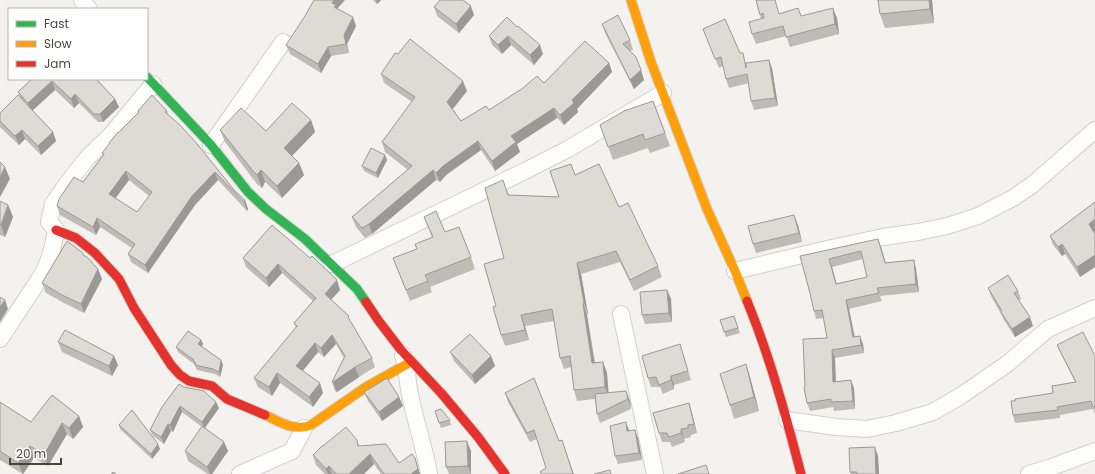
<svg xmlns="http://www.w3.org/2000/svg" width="1095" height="474" viewBox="0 0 1095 474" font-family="Poppins,sans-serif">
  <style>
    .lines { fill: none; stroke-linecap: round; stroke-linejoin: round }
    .street-casing { stroke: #d2d0cb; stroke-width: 18 }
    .fast-casing { stroke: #d3cfc5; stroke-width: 11 }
    .slow-casing { stroke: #d3cfc5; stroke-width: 11 }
    .jam-casing { stroke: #d3cfc5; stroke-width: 11 }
    .street { stroke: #fdfdfc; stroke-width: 16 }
    .fast { stroke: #30b455; stroke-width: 9 }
    .slow { stroke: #ff9f0a; stroke-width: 9 }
    .jam { stroke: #e5322d; stroke-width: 9 }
    .wall { fill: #bfbcb8; fill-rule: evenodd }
    .shaded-wall { fill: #9b9996 }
    .building { fill: #dedbd6; stroke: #9b9996; fill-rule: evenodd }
  </style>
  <rect width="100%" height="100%" fill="#f4f2ee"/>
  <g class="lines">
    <!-- street casing -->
    <g class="street-casing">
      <g id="street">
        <path d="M 82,0 L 89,9"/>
        <path d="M 211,145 L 283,42"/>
        <path d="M 332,264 L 525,171 L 568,149 L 663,93"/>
        <path d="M 735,271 L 823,250 L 883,237 L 918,232 L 947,226 L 978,216 L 1013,198 L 1032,185 L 1095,130"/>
        <path d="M 621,314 L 655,474"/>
        <path d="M 0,339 L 44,272 C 50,258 54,245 56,230 L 49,222 L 53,204 L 66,185 L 88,157 L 111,135 L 153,84"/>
        <path d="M 403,355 C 407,367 407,377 409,389 C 414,418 424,445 429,474"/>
        <path d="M 787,420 L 836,427 L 867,429 L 896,423 L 933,412 L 962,395 L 1007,364 L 1048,329 L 1095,308"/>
        <path d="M 240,474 L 292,451 L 304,428"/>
        <path d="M 1029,474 L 1049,468 L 1095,451"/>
      </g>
    </g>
    <!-- fast casing -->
    <g class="fast-casing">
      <path id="fast" d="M 147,77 L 211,145 L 248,192 L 266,209 L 305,239 L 357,289 L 366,302"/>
    </g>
    <!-- slow casing -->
    <g class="slow-casing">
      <g id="slow">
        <path d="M 631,0 L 651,62 L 707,209 L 735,271 L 747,301"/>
        <path d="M 265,415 C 280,422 295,432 311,425 L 366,387 L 407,364"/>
      </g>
    </g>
    <!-- jam casing -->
    <g class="jam-casing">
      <g id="jam">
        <path d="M 56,230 L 76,238 L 95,253 L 119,279 L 134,308 L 171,365 L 180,375 L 189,381 L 212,386 L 227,399 L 265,415"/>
        <path d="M 747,301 C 770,357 786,416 801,474"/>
        <path d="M 366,302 L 378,320 L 401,350 L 442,394 L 478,437 L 505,474"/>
      </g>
    </g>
    <!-- street -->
    <use href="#street" class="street"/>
    <!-- fast -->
    <use href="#fast" class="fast"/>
    <!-- slow -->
    <use href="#slow" class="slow"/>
    <!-- jam -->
    <use href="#jam" class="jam"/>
  </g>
  <!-- wall -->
  <g class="wall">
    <path d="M 373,0 L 381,0 L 377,4 Z"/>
    <path d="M 756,0 L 779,14 L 801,16 L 837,18 L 839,34 L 790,47 L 786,36 L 756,44 L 752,34 L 761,19 Z"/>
    <path d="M 932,0 L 934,23 L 885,28 L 880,14 Z"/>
    <path d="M 434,7 L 474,15 L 459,33 L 437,16 Z"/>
    <path d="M 337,9 L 356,26 L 347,44 L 349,53 L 331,56 L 321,73 L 290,54 L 286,45 Z"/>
    <path d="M 507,17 L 543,54 L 534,65 L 511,45 L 502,54 L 492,45 L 489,36 Z"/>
    <path d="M 602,24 L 630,40 L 633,50 L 630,51 L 644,80 L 634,89 L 605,33 Z"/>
    <path d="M 703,29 L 740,53 L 746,63 L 772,68 L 778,106 L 754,110 L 751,101 L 749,83 L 729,88 L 726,79 L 723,66 L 719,68 Z"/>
    <path d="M 398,54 L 467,91 L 453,109 L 461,121 L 489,110 L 544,83 L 609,63 L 612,72 L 577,109 L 578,112 L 564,125 L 557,118 L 517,144 L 520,152 L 495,171 L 481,150 L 446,175 L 440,182 L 436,180 L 372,234 L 365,238 L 356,227 L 352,217 L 408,170 L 385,152 L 382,142 L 412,102 L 384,83 L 381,74 Z"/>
    <path d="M 31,79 L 100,79 L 98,81 L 115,99 L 119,107 L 103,122 L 98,122 L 79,103 L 74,108 L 55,90 L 32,110 L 53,132 L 56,141 L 41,155 L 25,139 L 19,145 L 0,127 L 0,113 L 20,97 L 18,92 L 31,80 Z"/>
    <path d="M 653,101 L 670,146 L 650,153 L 648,148 L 613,160 L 600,125 Z"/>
    <path d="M 138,111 L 167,111 L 168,114 L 235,191 L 245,200 L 248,209 L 247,211 L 218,180 L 195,205 L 148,273 L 131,262 L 128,254 L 132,248 L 100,227 L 96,235 L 60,215 L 57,206 L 83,182 L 103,155 L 102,153 L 110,144 L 109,143 L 138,113 ZM 129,180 L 149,196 L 137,212 L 115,198 Z"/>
    <path d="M 311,120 L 315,132 L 292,156 L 299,163 L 304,175 L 282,198 L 265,182 L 262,188 L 257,184 L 225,142 L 220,130 L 266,131 Z"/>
    <path d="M 385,155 L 387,160 L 378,178 L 364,171 L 362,166 Z"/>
    <path d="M 575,175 L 619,207 L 658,266 L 662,277 L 634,291 L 620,262 L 581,274 L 588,314 L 587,315 L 595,362 L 603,362 L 607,373 L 608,393 L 626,391 L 630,401 L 631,409 L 600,423 L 597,414 L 595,399 L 577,401 L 574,390 L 571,367 L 564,369 L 560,358 L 554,321 L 525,326 L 529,340 L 505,346 L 501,335 L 496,306 L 504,258 L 507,191 L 509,195 L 559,197 Z"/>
    <path d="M 0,201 L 8,205 L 13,217 L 5,237 L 0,235 Z"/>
    <path d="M 1095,202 L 1095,231 L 1094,232 L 1095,234 L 1095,267 L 1080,277 L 1065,254 L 1062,256 L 1053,245 L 1050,236 Z"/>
    <path d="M 424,217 L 445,232 L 471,257 L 475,269 L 430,287 L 432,292 L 410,301 L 393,258 L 417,249 L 432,237 Z"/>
    <path d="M 272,225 L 340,290 L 331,300 L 352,325 L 372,358 L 375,367 L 359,377 L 337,392 L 335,391 L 332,382 L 344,358 L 336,344 L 324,357 L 318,352 L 303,371 L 323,393 L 313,407 L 280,383 L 272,396 L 258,387 L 254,378 L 296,328 L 294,323 L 313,301 L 282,273 L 269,287 L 246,267 L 243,258 Z"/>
    <path d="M 798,225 L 802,242 L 756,253 L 753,244 Z"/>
    <path d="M 881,247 L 886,263 L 914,260 L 916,269 L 919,292 L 880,296 L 882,301 L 849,309 L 855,337 L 863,344 L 864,353 L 835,358 L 836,381 L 854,388 L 855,409 L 834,411 L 833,407 L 810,411 L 807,403 L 805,387 L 827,338 L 824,318 L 816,319 L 814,311 L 810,293 L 800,256 ZM 863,259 L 867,277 L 836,284 L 832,267 Z"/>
    <path d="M 84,255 L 98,269 L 102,279 L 84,313 L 64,303 L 46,293 L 42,283 Z"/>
    <path d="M 988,288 L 1018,291 L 1021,299 L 1019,300 L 1033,326 L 1015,337 L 1004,320 L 1002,316 L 991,296 Z"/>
    <path d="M 667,290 L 671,299 L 672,322 L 645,324 L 642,315 Z"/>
    <path d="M 734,316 L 740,333 L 726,337 L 720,320 Z"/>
    <path d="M 201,340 L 203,344 L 201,346 L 221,360 L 223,365 L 220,377 L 215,374 L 197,370 L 194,364 L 178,352 L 176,347 Z"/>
    <path d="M 58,342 L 114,356 L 118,365 L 112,376 L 62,352 Z"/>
    <path d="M 680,344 L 691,380 L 674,385 L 674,389 L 663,394 L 660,387 L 651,387 L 648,378 Z"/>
    <path d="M 1057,345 L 1095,356 L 1095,414 L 1093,409 L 1060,415 L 1060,418 L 1015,423 L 1013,415 L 1075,382 L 1060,352 Z"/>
    <path d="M 450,352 L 491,356 L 495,366 L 475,384 L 454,361 Z"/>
    <path d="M 746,364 L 750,377 L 759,411 L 734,419 L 730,405 Z"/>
    <path d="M 364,392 L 399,397 L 403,406 L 382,421 L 368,401 Z"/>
    <path d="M 505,393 L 559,441 L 562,440 L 574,474 L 541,474 L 540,472 L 546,468 L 537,439 L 530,442 L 508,402 Z"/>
    <path d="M 0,402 L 31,422 L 79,416 L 83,427 L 73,439 L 67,434 L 48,466 L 34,458 L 23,474 L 0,460 Z"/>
    <path d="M 216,402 L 219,408 L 205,428 L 224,442 L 228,451 L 212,474 L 208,474 L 188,461 L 185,451 L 202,427 L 182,412 L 173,432 L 171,431 L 164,444 L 153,436 L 150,430 L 162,407 Z"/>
    <path d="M 689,403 L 692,413 L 697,433 L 691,435 L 691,437 L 684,439 L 685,442 L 672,447 L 670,442 L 662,442 L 659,433 Z"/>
    <path d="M 435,411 L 450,420 L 451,425 L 441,428 Z"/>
    <path d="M 119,425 L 160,449 L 152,459 L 120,429 Z"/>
    <path d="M 629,430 L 629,431 L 638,438 L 642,460 L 618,464 L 615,456 Z"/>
    <path d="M 357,440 L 359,446 L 399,463 L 415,458 L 420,474 L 381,474 L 374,464 L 364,474 L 325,474 L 316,465 L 313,455 L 323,446 Z"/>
    <path d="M 471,451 L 471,474 L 449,474 L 446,467 Z"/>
    <path d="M 878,456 L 879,474 L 851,474 L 850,472 Z"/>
  </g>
  <!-- shaded-wall -->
  <g class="shaded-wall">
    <path d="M 334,0 L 345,0 L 337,9 L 337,16 L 332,3 Z"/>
    <path d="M 376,0 L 381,0 L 377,4 Z"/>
    <path d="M 929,0 L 932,0 L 934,23 L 930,9 Z"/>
    <path d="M 471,6 L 474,15 L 459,33 L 456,24 Z"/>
    <path d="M 833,8 L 837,18 L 839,34 L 835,24 Z"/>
    <path d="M 353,17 L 356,26 L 347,44 L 349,53 L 346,44 L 344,35 Z"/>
    <path d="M 508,36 L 511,45 L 502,54 L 498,45 Z"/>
    <path d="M 540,45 L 543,54 L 534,65 L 530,55 Z"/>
    <path d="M 328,47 L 331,56 L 321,73 L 318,64 Z"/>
    <path d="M 769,60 L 772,68 L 778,106 L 775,98 Z"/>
    <path d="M 609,63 L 612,72 L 577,109 L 578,112 L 564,125 L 560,115 L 572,100 Z"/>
    <path d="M 641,70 L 644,80 L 634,89 L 630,80 Z"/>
    <path d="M 52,81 L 55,90 L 31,112 L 28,103 Z"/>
    <path d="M 463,81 L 467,91 L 451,111 L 447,102 Z"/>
    <path d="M 75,94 L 79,103 L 74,108 L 71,99 Z"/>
    <path d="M 115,99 L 119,107 L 103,122 L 100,114 Z"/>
    <path d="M 554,108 L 557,118 L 517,144 L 520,152 L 495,171 L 492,161 L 511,136 Z"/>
    <path d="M 311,120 L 315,132 L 288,160 L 284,148 Z"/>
    <path d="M 22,130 L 25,139 L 19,145 L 15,136 Z"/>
    <path d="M 53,132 L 56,141 L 41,155 L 38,146 Z"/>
    <path d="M 478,141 L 481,150 L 446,175 L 440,182 L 436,173 L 443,166 Z"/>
    <path d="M 385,155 L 387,160 L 378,178 L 376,173 Z"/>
    <path d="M 299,163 L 304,175 L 282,198 L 277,186 Z"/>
    <path d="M 5,167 L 10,179 L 0,197 L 0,177 Z"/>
    <path d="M 261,170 L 265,182 L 262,188 L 257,175 Z"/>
    <path d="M 433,170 L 436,180 L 372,234 L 369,224 Z"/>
    <path d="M 126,171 L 129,180 L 112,203 L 109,194 Z"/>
    <path d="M 215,172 L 218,180 L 195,205 L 148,273 L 145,265 L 192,196 Z"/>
    <path d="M 245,200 L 248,209 L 247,211 L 244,202 Z"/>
    <path d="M 8,205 L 13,217 L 5,237 L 1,225 Z"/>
    <path d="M 794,215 L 798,225 L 802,242 L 799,233 Z"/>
    <path d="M 97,218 L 100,227 L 96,235 L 93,227 Z"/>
    <path d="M 1095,219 L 1095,231 L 1092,233 L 1089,224 Z"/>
    <path d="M 878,239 L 881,247 L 888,272 L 885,263 Z"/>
    <path d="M 1062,244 L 1065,254 L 1062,256 L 1058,247 Z"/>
    <path d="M 1095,255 L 1095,267 L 1080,277 L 1077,267 Z"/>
    <path d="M 829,259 L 832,267 L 839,292 L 836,284 Z"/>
    <path d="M 914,260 L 916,269 L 919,292 L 916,284 Z"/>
    <path d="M 577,263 L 581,274 L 588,314 L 584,303 Z"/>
    <path d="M 278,264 L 282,273 L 269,287 L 266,278 Z"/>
    <path d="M 98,269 L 102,279 L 84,313 L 81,304 Z"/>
    <path d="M 337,280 L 340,290 L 328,303 L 325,294 Z"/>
    <path d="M 667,290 L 671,299 L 672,322 L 669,313 Z"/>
    <path d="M 5,300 L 8,309 L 0,322 L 0,307 Z"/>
    <path d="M 846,300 L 849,309 L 856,345 L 853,337 Z"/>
    <path d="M 583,304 L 587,315 L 596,373 L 592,363 Z"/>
    <path d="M 521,315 L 525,326 L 529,340 L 525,330 Z"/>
    <path d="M 1030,317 L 1033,326 L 1015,337 L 1012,329 Z"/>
    <path d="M 332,335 L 336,344 L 324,357 L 321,348 Z"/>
    <path d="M 860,336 L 863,344 L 864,353 L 861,345 Z"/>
    <path d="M 201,340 L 203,344 L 200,349 L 198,344 Z"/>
    <path d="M 315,343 L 318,352 L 299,375 L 296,366 Z"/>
    <path d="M 832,350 L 835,358 L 836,390 L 833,382 Z"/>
    <path d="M 114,356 L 118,365 L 112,376 L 109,366 Z"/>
    <path d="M 491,356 L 495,366 L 475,384 L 472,375 Z"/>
    <path d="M 221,360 L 223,365 L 220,377 L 219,372 Z"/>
    <path d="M 603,362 L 607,373 L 609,398 L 605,387 Z"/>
    <path d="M 746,364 L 750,377 L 759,411 L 754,397 Z"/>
    <path d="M 355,367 L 359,377 L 337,392 L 333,382 Z"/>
    <path d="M 277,373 L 280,383 L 272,396 L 269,387 Z"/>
    <path d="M 671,376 L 674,385 L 674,389 L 671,380 Z"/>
    <path d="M 851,380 L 854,388 L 855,409 L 853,401 Z"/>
    <path d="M 320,383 L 323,393 L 313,407 L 309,397 Z"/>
    <path d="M 626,391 L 630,401 L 631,409 L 628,399 Z"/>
    <path d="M 399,397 L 403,406 L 382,421 L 379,412 Z"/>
    <path d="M 216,402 L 219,408 L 204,429 L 202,422 Z"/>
    <path d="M 689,403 L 692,413 L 697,433 L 694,424 Z"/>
    <path d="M 180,406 L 182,412 L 173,432 L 170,425 Z"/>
    <path d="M 79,416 L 83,427 L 73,439 L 69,428 Z"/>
    <path d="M 626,422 L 629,430 L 630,439 L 627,431 Z"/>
    <path d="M 62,423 L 67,434 L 48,466 L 44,455 Z"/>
    <path d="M 168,424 L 171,431 L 164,444 L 161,437 Z"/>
    <path d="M 681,429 L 684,439 L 685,442 L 681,433 Z"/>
    <path d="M 635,430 L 638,438 L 642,460 L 639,453 Z"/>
    <path d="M 467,441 L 471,451 L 471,474 L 468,466 Z"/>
    <path d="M 224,442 L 228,451 L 212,474 L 210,474 L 207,467 Z"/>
    <path d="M 158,444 L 160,449 L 152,459 L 151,454 Z"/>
    <path d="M 30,446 L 34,458 L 23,474 L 18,463 Z"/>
    <path d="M 875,447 L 878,456 L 879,474 L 876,474 Z"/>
    <path d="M 370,454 L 374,464 L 364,474 L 349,474 Z"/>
    <path d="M 415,458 L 418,468 L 420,474 L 413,474 L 412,473 Z"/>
    <path d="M 329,466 L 332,474 L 328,474 L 326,469 Z"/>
  </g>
  <!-- building -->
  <g class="building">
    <path d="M 314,0 L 334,0 L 332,3 L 336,5 L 334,7 L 353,17 L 344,35 L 346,44 L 328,47 L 318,64 L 286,45 L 305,16 Z"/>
    <path d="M 440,0 L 463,0 L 471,6 L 456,24 L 434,7 Z"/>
    <path d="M 756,0 L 775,0 L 779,14 L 798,8 L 801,16 L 833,8 L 835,24 L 786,37 L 783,26 L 752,34 L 749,22 L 764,18 L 763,13 L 760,15 Z"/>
    <path d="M 878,0 L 929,0 L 930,9 L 880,14 Z"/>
    <path d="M 618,15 L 630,40 L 623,44 L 636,57 L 641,70 L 630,80 L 602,24 Z"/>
    <path d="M 507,17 L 517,27 L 518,26 L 540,45 L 530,55 L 508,36 L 498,45 L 489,36 Z"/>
    <path d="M 725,19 L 740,53 L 743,53 L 746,68 L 746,63 L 769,60 L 775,98 L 751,101 L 747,74 L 726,79 L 721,57 L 715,59 L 703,29 Z"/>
    <path d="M 410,39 L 463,81 L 447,102 L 461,121 L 486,106 L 489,110 L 523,88 L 537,76 L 544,83 L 585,41 L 609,63 L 572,100 L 574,103 L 560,115 L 554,108 L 511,136 L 516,142 L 492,161 L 478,141 L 443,166 L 436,173 L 433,170 L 369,224 L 362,228 L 352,217 L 412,166 L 382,142 L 415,97 L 381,74 L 395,53 L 398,54 Z"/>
    <path d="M 32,79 L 96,79 L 115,99 L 100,114 L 94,114 L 75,94 L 71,99 L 52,81 L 28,103 L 18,92 Z"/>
    <path d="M 18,95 L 53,132 L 38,146 L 22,130 L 15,136 L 0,121 L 0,113 Z"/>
    <path d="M 152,95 L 167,111 L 165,112 L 181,126 L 198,145 L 235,191 L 245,200 L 244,202 L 215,172 L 192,196 L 145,265 L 128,254 L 135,244 L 97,218 L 93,227 L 57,206 L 59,199 L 74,177 L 83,182 L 104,154 L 102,153 L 110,143 L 109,143 L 118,132 L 118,133 L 139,112 L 138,111 ZM 126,171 L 152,192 L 137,212 L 109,194 Z"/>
    <path d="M 653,101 L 665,133 L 645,140 L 643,134 L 608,147 L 600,125 L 624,111 Z"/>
    <path d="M 292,103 L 311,120 L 284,148 L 299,163 L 277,186 L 261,170 L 257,175 L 253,171 L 220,130 L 241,108 L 266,131 Z"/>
    <path d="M 371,148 L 385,155 L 376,173 L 362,166 Z"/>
    <path d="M 0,162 L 5,167 L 0,177 Z"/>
    <path d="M 571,164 L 575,175 L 599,164 L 619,207 L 628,203 L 658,266 L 630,280 L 616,251 L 577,263 L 584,303 L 583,304 L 592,363 L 603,362 L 605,387 L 574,390 L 570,356 L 560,358 L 552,309 L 521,315 L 525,330 L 501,335 L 493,307 L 496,306 L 484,264 L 504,258 L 485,188 L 503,180 L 508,195 L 559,197 L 550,171 Z"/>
    <path d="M 0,201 L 8,205 L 1,225 L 0,225 Z"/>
    <path d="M 1095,202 L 1095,219 L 1089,224 L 1095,234 L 1095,255 L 1077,267 L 1062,244 L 1058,247 L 1050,236 Z"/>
    <path d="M 436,211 L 445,232 L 459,227 L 471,257 L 425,275 L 428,281 L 406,290 L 393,258 L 417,249 L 415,244 L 433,237 L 424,217 Z"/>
    <path d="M 794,215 L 799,233 L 753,244 L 748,226 Z"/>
    <path d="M 272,225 L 310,258 L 312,256 L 337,280 L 325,294 L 349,316 L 348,317 L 372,358 L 355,367 L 333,382 L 332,382 L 345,356 L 332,335 L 321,348 L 315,343 L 296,366 L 320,383 L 309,397 L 277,373 L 269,387 L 254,378 L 297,326 L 294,323 L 316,298 L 278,264 L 266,278 L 243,258 Z"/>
    <path d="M 878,239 L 885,263 L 914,260 L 916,284 L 877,288 L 879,293 L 846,300 L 853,337 L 860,336 L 861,345 L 832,350 L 833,382 L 851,380 L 853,401 L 831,402 L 831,399 L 807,403 L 804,388 L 805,387 L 803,339 L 827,338 L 822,310 L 814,311 L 810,293 L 800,256 ZM 861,251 L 867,277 L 836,284 L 829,259 Z"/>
    <path d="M 67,241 L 83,253 L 83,255 L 87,257 L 98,269 L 81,304 L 60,294 L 42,283 Z"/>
    <path d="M 1008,275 L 1018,291 L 1014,293 L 1030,317 L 1012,329 L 1001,312 L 1002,311 L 988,288 Z"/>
    <path d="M 667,290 L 669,313 L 642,315 L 640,292 Z"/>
    <path d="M 0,297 L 5,300 L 0,307 Z"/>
    <path d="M 734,316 L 738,328 L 724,332 L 720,320 Z"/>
    <path d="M 65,330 L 114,356 L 109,366 L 58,342 Z"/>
    <path d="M 188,331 L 201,340 L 198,344 L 221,360 L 219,372 L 213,369 L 195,365 L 196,363 L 193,361 L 194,360 L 176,347 Z"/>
    <path d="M 1083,332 L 1095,356 L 1095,407 L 1093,407 L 1091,401 L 1057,407 L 1058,410 L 1013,415 L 1011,401 L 1015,401 L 1015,399 L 1053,393 L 1052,386 L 1076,382 L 1057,345 Z"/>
    <path d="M 470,334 L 491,356 L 472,375 L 450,352 Z"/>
    <path d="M 680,344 L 688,371 L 671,376 L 671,380 L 659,385 L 656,377 L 648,378 L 642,356 Z"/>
    <path d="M 746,364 L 754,397 L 730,405 L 720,374 Z"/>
    <path d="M 387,378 L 399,397 L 379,412 L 364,392 Z"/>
    <path d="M 534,378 L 559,441 L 562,440 L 573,474 L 542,474 L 540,472 L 546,468 L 534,430 L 527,433 L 505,393 Z"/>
    <path d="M 179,384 L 184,387 L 204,391 L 216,402 L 202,422 L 180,406 L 170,425 L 168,424 L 161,437 L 150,430 L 162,407 Z"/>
    <path d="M 626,391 L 628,399 L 597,414 L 595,394 Z"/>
    <path d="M 52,395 L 79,416 L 69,428 L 62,423 L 44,455 L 30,446 L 18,463 L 0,451 L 0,402 L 31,422 Z"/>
    <path d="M 689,403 L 694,424 L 688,425 L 688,428 L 681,429 L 681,433 L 669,437 L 667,433 L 659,433 L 653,413 Z"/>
    <path d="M 441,409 L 450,420 L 439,423 L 435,411 Z"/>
    <path d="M 132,410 L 158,444 L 151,454 L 119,425 Z"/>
    <path d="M 626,422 L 627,431 L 635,430 L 639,453 L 615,456 L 610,426 Z"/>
    <path d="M 202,426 L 224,442 L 207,467 L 185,451 Z"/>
    <path d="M 346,427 L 357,440 L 358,446 L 386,444 L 399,463 L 412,454 L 415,458 L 418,469 L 412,473 L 413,474 L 384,474 L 370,454 L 349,474 L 336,474 L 329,466 L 326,469 L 313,455 L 323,445 L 323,446 Z"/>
    <path d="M 467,441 L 468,466 L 446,467 L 445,442 Z"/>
    <path d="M 875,447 L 876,474 L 857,474 L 857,472 L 850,472 L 849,448 Z"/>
    <path d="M 706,465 L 709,474 L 678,474 Z"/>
    <path d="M 610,470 L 611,474 L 594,474 Z"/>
    <path d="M 113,472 L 116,474 L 111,474 Z"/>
  </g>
  <!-- legend -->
  <rect x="8" y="8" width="140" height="72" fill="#ffffff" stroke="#b7b4b0"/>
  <rect x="16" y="21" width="20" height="6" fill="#30b455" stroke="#b7b4b0"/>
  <text x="44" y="28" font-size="12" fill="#4b4439">Fast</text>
  <rect x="16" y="41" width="20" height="6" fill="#ff9f0a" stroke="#b7b4b0"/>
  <text x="44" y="48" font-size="12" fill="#4b4439">Slow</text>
  <rect x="16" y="61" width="20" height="6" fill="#e5322d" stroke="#b7b4b0"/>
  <text x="44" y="68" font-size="12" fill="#4b4439">Jam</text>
  <!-- scale -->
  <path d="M10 458v6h51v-6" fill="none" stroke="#4b4439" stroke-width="2"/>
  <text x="16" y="458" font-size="12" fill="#4b4439" stroke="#ffffff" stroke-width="3" paint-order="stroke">20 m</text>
</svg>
